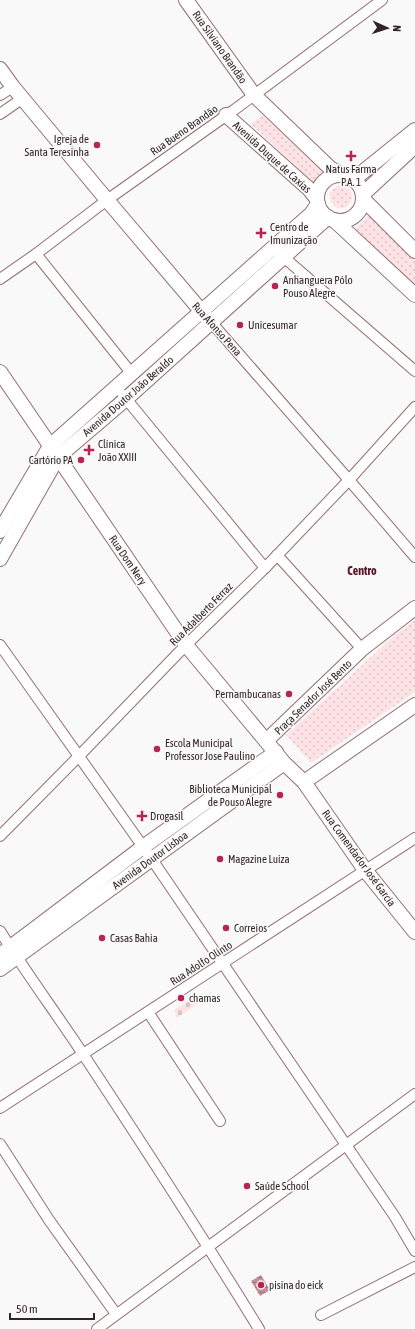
<svg xmlns="http://www.w3.org/2000/svg" width="415" height="1329" viewBox="0 0 415 1329" font-family="'Asap Condensed',sans-serif">
  <style>
    .grass { fill: url(#grass-dots) }
    .cemetery { fill: url(#cemetery-stones) }
    .water { fill: url(#water-rules) }
    .lines { fill: none; stroke-linecap: round; stroke-linejoin: round }
    .street-casing { stroke: #936f73; stroke-width: 12 }
    .secondary-casing { stroke: #936f73; stroke-width: 16 }
    .street { stroke: #fff; stroke-width: 10 }
    .secondary { stroke: #fff; stroke-width: 14 }
    .poi-dot { fill: #b6254f; stroke: #f9f9f9; stroke-width: 1.5 }
    .labels { text-anchor: middle; stroke-width: 3; stroke-linejoin: round; paint-order: stroke }
    .street-label { font-size: 11px; fill: #322325; stroke: #f9f9f9 }
    .poi-label { font-size: 11px; fill: #322325; stroke: #f9f9f9; text-anchor: start }
    .neighbourhood-label { font-size: 12px; font-weight: bold; fill: #581425; stroke: #f9f9f9 }
  </style>
  <defs>
    <pattern id="grass-dots" width="8" height="8" patternUnits="userSpaceOnUse"><rect width="8" height="8" fill="#fee3e6"/><path d="M2 2h.1M6 6h.1" fill="none" stroke="#dac2c5" stroke-width="1.8" stroke-linecap="round"/></pattern>
    <pattern id="cemetery-stones" width="16" height="16" patternUnits="userSpaceOnUse"><rect width="16" height="16" fill="#fee3e6"/><path d="M2 7V4a2 2 0 0 1 4 0v3zM10 15v-3a2 2 0 0 1 4 0v3z" fill="#dac2c5"/></pattern>
    <pattern id="water-rules" width="6" height="5" patternUnits="userSpaceOnUse"><rect width="6" height="5" fill="#c39097"/><path d="M0 2.5h6" fill="none" stroke="#9f757b"/></pattern>
  </defs>
  <rect width="100%" height="100%" fill="#f9f9f9"/>
  <!-- grass -->
  <g class="grass">
    <path d="M 266,113 L 325,172 L 314,183 L 251,124 Z"/>
    <circle cx="341" cy="197" r="11"/>
    <path d="M 368,215 L 415,260 L 415,284 L 355,229 Z"/>
    <path d="M 415,620 L 415,692 L 311,763 L 286,735 L 395,635 Z"/>
  </g>
  <!-- cemetery -->
  <path class="cemetery" d="M 196,996 L 199,1003 L 177,1018 L 174,1010 Z"/>
  <!-- water -->
  <path class="water" d="M 261,1275 L 270,1290 L 260,1296 L 251,1281 Z"/>
  <g class="lines">
    <!-- street casing -->
    <g class="street-casing">
      <g id="street">
        <path d="M 0,95 L 13,87"/>
        <path d="M 0,114 L 23,98"/>
        <path d="M 279,253 L 415,371"/>
        <path d="M 36,254 L 132,374"/>
        <path d="M 0,279 L 36,254 L 107,200 L 234,110 L 382,0"/>
        <path d="M 211,322 L 349,480 L 415,557"/>
        <path d="M 123,395 L 265,568"/>
        <path d="M 277,555 L 362,649"/>
        <path d="M 0,645 L 151,858 L 395,1217 L 415,1251"/>
        <path d="M 0,836 L 78,757 L 186,645 L 265,568 L 349,480 L 415,407"/>
        <path d="M 0,931 C 26,973 56,1013 83,1054 C 143,1145 202,1236 259,1329"/>
        <path d="M 148,1012 L 220,1121"/>
        <path d="M 0,1108 L 415,838"/>
        <path d="M 0,1144 L 49,1220 L 116,1314"/>
        <path d="M 321,1315 L 415,1267"/>
        <path d="M 97,1329 L 415,1094"/>
      </g>
    </g>
    <!-- secondary casing -->
    <g class="secondary-casing">
      <g id="secondary">
        <path d="M 186,0 L 254,95 L 330,168 L 340,174"/>
        <path d="M 0,69 L 13,87 L 107,200 L 208,319"/>
        <path d="M 226,115 L 309,189 L 317,199"/>
        <circle cx="340" cy="198" r="23"/>
        <path d="M 354,179 L 415,130"/>
        <path d="M 363,194 L 415,146"/>
        <path d="M 363,199 L 415,251"/>
        <path d="M 334,220 L 415,295"/>
        <path d="M 0,372 L 186,645 L 266,741"/>
        <path d="M 0,531 L 50,446 L 311,214 L 318,204"/>
        <path d="M 0,559 L 58,457 L 126,399 L 328,217"/>
        <path d="M 415,608 L 362,649 L 266,741 L 284,763 L 304,782 L 415,705"/>
        <path d="M 304,782 L 365,870 L 415,932"/>
        <path d="M 0,955 L 143,847 L 276,752"/>
        <path d="M 0,969 L 284,763"/>
      </g>
    </g>
    <!-- street -->
    <use href="#street" class="street"/>
    <!-- secondary -->
    <use href="#secondary" class="secondary"/>
  </g>
  <!-- markers -->
  <g class="poi-dot">
    <circle cx="97" cy="145" r="4"/>
    <path d="M349 150h4v4h4v4h-4v4h-4v-4h-4v-4h4z"/>
    <path d="M259 227h4v4h4v4h-4v4h-4v-4h-4v-4h4z"/>
    <circle cx="275" cy="286" r="4"/>
    <circle cx="240" cy="325" r="4"/>
    <path d="M87 444h4v4h4v4h-4v4h-4v-4h-4v-4h4z"/>
    <circle cx="81" cy="460" r="4"/>
    <circle cx="289" cy="694" r="4"/>
    <circle cx="157" cy="749" r="4"/>
    <circle cx="280" cy="795" r="4"/>
    <path d="M140 810h4v4h4v4h-4v4h-4v-4h-4v-4h4z"/>
    <circle cx="220" cy="859" r="4"/>
    <circle cx="226" cy="928" r="4"/>
    <circle cx="102" cy="938" r="4"/>
    <circle cx="181" cy="998" r="4"/>
    <circle cx="247" cy="1186" r="4"/>
    <circle cx="261" cy="1285" r="4"/>
  </g>
  <g class="labels">
    <!-- street labels -->
    <g class="street-label">
      <text transform="translate(220 47) rotate(55)" y="4">Rua Silviano Brandão</text>
      <text transform="translate(184 130) rotate(-35)" y="4">Rua Bueno Brandão</text>
      <text transform="translate(272 157) rotate(42)" y="4">Avenida Duque de Caxias</text>
      <text transform="translate(217 329) rotate(48)" y="4">Rua Afonso Pena</text>
      <text transform="translate(128 396) rotate(-41)" y="4">Avenida Doutor João Beraldo</text>
      <text transform="translate(128 560) rotate(56)" y="4">Rua Dom Nery</text>
      <text transform="translate(201 614) rotate(-45)" y="4">Rua Adalberto Ferraz</text>
      <text transform="translate(313 697) rotate(-44)" y="4">Praça Senador José Bento</text>
      <text transform="translate(359 858) rotate(54)" y="4">Rua Comendador José Garcia</text>
      <text transform="translate(150 860) rotate(-36)" y="4">Avenida Doutor Lisboa</text>
      <text transform="translate(201 963) rotate(-33)" y="4">Rua Adolfo Olinto</text>
    </g>
    <!-- poi labels -->
    <g class="poi-label">
      <text x="89" y="143" text-anchor="end">Igreja de<tspan x="89" dy="13">Santa Teresinha</tspan></text>
      <text x="351" y="173" text-anchor="middle">Natus Farma<tspan x="351" dy="13">P.A. 1</tspan></text>
      <text x="270" y="231">Centro de<tspan x="270" dy="13">Imunização</tspan></text>
      <text x="283" y="284">Anhanguera Pólo<tspan x="283" dy="13">Pouso Alegre</tspan></text>
      <text x="248" y="329">Unicesumar</text>
      <text x="98" y="448">Clínica<tspan x="98" dy="13">João XXIII</tspan></text>
      <text x="73" y="464" text-anchor="end">Cartório PA</text>
      <text x="281" y="698" text-anchor="end">Pernambucanas</text>
      <text x="165" y="747">Escola Municipal<tspan x="165" dy="13">Professor Jose Paulino</tspan></text>
      <text x="272" y="793" text-anchor="end">Biblioteca Municipal<tspan x="272" dy="13">de Pouso Alegre</tspan></text>
      <text x="150" y="820">Drogasil</text>
      <text x="228" y="863">Magazine Luiza</text>
      <text x="234" y="932">Correios</text>
      <text x="110" y="942">Casas Bahia</text>
      <text x="189" y="1002">chamas</text>
      <text x="255" y="1190">Saúde School</text>
      <text x="269" y="1289">pisina do eick</text>
    </g>
    <!-- neighbourhood labels -->
    <g class="neighbourhood-label">
      <text x="362" y="575">Centro</text>
    </g>
  </g>
  <!-- north arrow -->
  <g transform="translate(387 28) rotate(93)" stroke="#f9f9f9" stroke-width="3" paint-order="stroke">
  <path d="M0-3L7 15L0 10L-7 15Z" fill="#322325"/>
  <text y="-6" font-size="11" font-weight="bold" text-anchor="middle" fill="#322325">N</text>
  </g>
  <!-- scale -->
  <path d="M10 1313v6h84v-6" fill="none" stroke="#322325" stroke-width="2"/>
  <text x="16" y="1313" font-size="12" fill="#322325" stroke="#f9f9f9" stroke-width="3" paint-order="stroke">50 m</text>
</svg>
